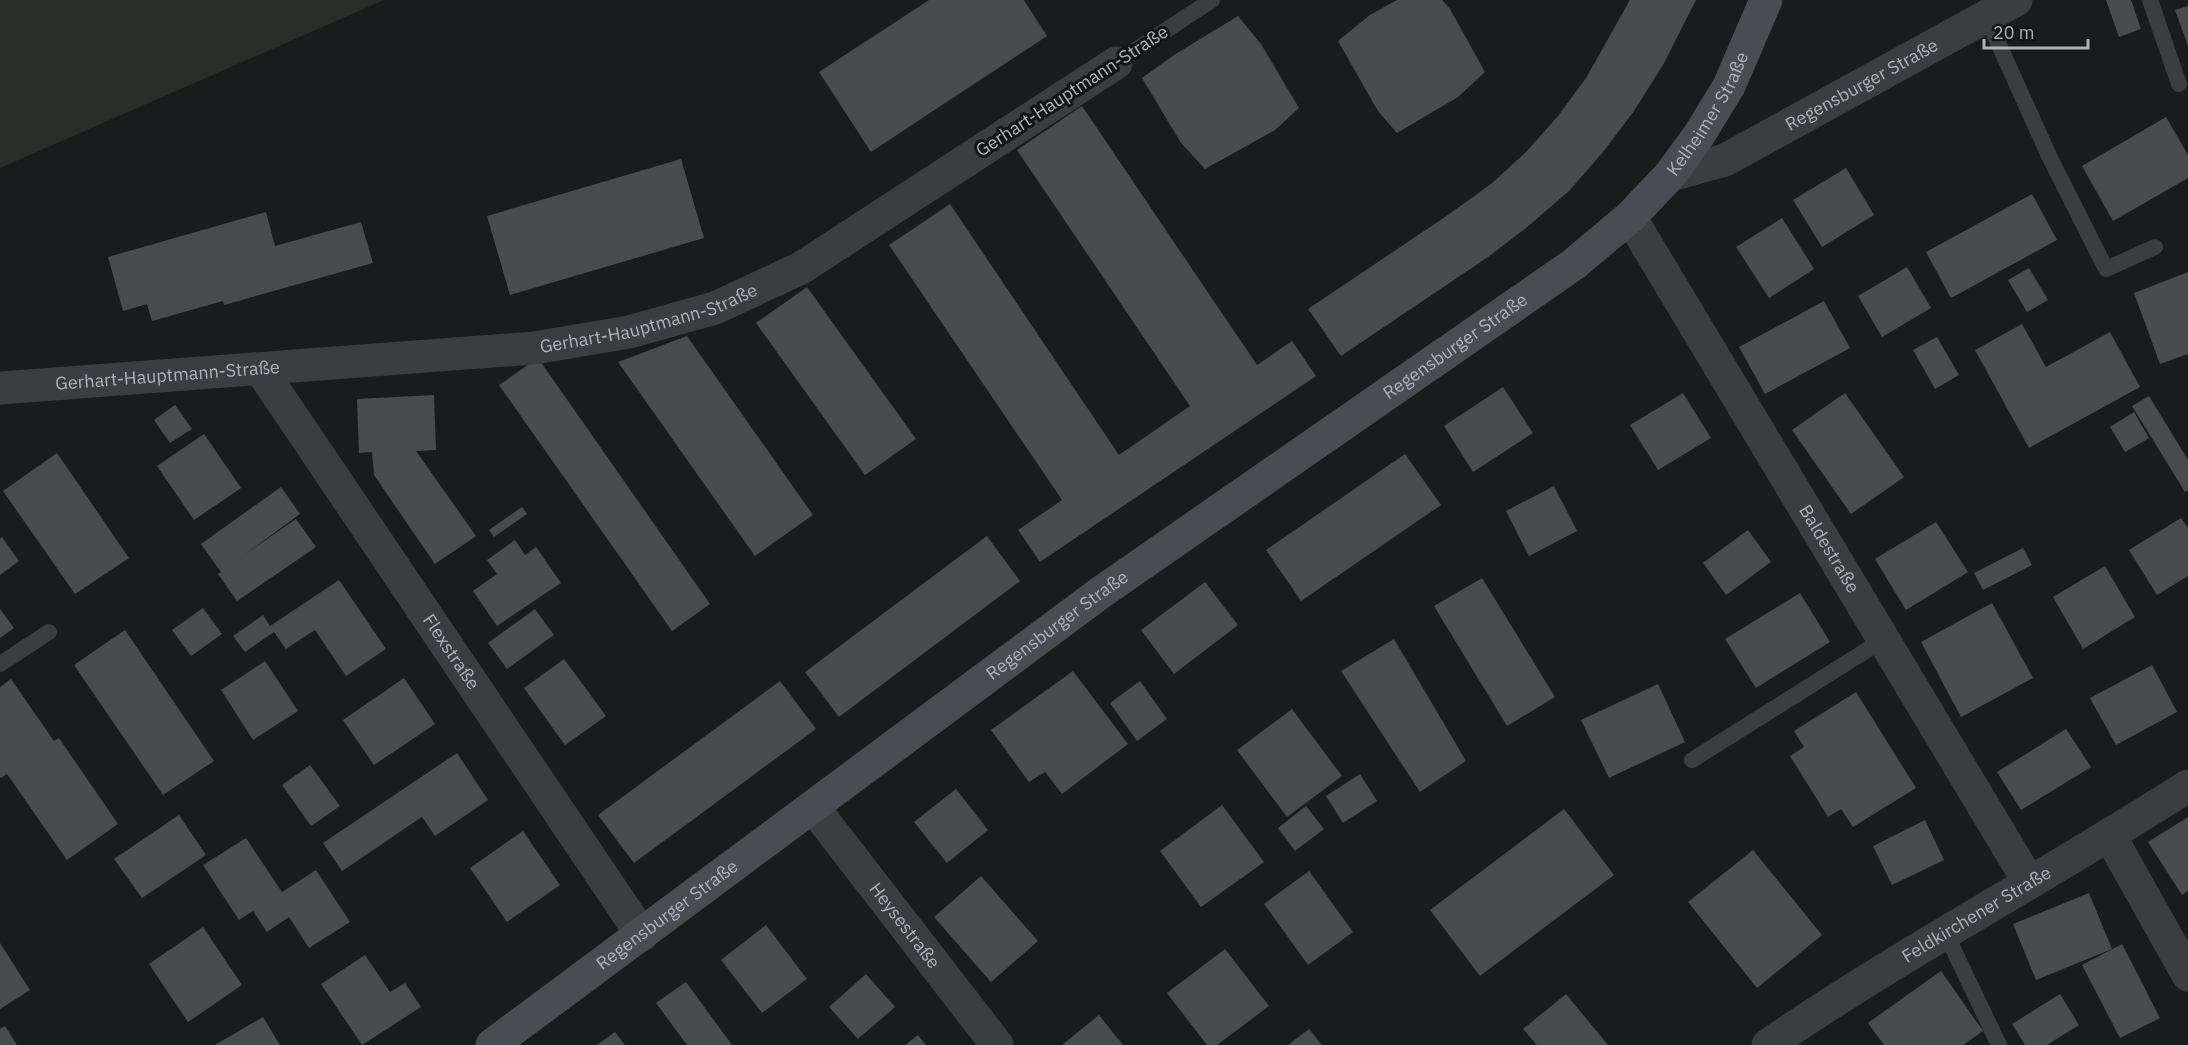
<svg xmlns="http://www.w3.org/2000/svg" width="2188" height="1045" viewBox="0 0 2188 1045" font-family="'IBM Plex Sans',sans-serif">
  <style>
    .green { fill: #262f27 }
    .building { fill: #494b4f }
    .lines { fill: none; stroke-linecap: round; stroke-linejoin: round }
    .lane { stroke: #3c3d41; stroke-width: 16 }
    .street { stroke: #3c3d41; stroke-width: 33 }
    .secondary { stroke: #4a4c51; stroke-width: 33 }
    .labels { text-anchor: middle; stroke-width: 6; stroke-linejoin: round; paint-order: stroke }
    .street-label { font-size: 18px; fill: #aeb3bb; stroke: #151518 }
  </style>
  <rect width="100%" height="100%" fill="#1a1b1c"/>
  <!-- green -->
  <path class="green" d="M 0,0 L 384,0 L 0,168 Z"/>
  <!-- building -->
  <g class="building">
    <path d="M 929,0 L 1024,0 L 1047,36 L 871,152 L 819,72 Z"/>
    <path d="M 1397,0 L 1442,0 L 1450,9 L 1485,72 L 1458,97 L 1397,133 L 1378,111 L 1338,41 L 1370,15 Z"/>
    <path d="M 1630,0 L 1696,0 L 1663,65 L 1634,111 L 1603,152 L 1569,191 L 1526,228 L 1488,257 L 1341,356 L 1308,309 L 1445,217 L 1491,184 L 1526,152 L 1558,116 L 1586,78 Z"/>
    <path d="M 2106,0 L 2131,0 L 2141,29 L 2119,37 Z"/>
    <path d="M 2188,6 L 2188,46 L 2175,10 Z"/>
    <path d="M 1238,16 L 1261,44 L 1299,108 L 1275,130 L 1205,169 L 1181,143 L 1142,78 L 1174,55 Z"/>
    <path d="M 1082,106 L 1257,365 L 1292,341 L 1316,376 L 1040,562 L 1018,530 L 1062,500 L 889,245 L 950,204 L 1119,455 L 1190,406 L 1017,150 Z"/>
    <path d="M 2166,117 L 2188,155 L 2188,178 L 2113,221 L 2082,166 Z"/>
    <path d="M 681,159 L 704,238 L 510,295 L 487,216 Z"/>
    <path d="M 1846,168 L 1874,215 L 1822,247 L 1793,200 Z"/>
    <path d="M 2032,194 L 2057,240 L 1951,298 L 1926,252 Z"/>
    <path d="M 266,212 L 275,246 L 361,222 L 373,263 L 224,305 L 223,301 L 152,321 L 147,304 L 123,311 L 108,257 Z"/>
    <path d="M 1782,218 L 1814,269 L 1769,298 L 1736,247 Z"/>
    <path d="M 1907,267 L 1931,308 L 1882,337 L 1858,296 Z"/>
    <path d="M 2029,268 L 2048,300 L 2027,312 L 2008,280 Z"/>
    <path d="M 2188,272 L 2188,354 L 2160,364 L 2134,293 Z"/>
    <path d="M 807,287 L 916,439 L 865,475 L 756,323 Z"/>
    <path d="M 1824,301 L 1850,348 L 1765,394 L 1739,347 Z"/>
    <path d="M 2022,324 L 2046,367 L 2110,332 L 2140,387 L 2029,448 L 1975,350 Z"/>
    <path d="M 687,336 L 813,515 L 755,556 L 618,362 Z"/>
    <path d="M 1937,337 L 1959,375 L 1935,389 L 1913,350 Z"/>
    <path d="M 538,358 L 710,604 L 672,631 L 499,385 Z"/>
    <path d="M 1503,387 L 1533,433 L 1473,472 L 1444,426 Z"/>
    <path d="M 1683,393 L 1711,438 L 1658,470 L 1630,425 Z"/>
    <path d="M 1845,393 L 1904,477 L 1851,514 L 1792,430 Z"/>
    <path d="M 434,395 L 436,450 L 416,451 L 476,536 L 435,564 L 374,475 L 372,452 L 359,453 L 357,399 Z"/>
    <path d="M 2149,396 L 2188,460 L 2188,490 L 2185,492 L 2132,406 Z"/>
    <path d="M 175,405 L 192,429 L 170,443 L 154,420 Z"/>
    <path d="M 2134,412 L 2149,438 L 2125,452 L 2110,427 Z"/>
    <path d="M 204,434 L 241,488 L 194,520 L 157,466 Z"/>
    <path d="M 57,453 L 129,558 L 75,594 L 3,491 Z"/>
    <path d="M 1405,454 L 1441,505 L 1301,601 L 1266,550 Z"/>
    <path d="M 1554,486 L 1577,531 L 1529,556 L 1506,511 Z"/>
    <path d="M 281,487 L 300,514 L 244,555 L 296,519 L 316,547 L 237,601 L 218,574 L 221,572 L 201,544 Z"/>
    <path d="M 522,507 L 527,514 L 494,537 L 489,530 Z"/>
    <path d="M 2181,518 L 2188,528 L 2188,576 L 2157,595 L 2129,550 Z"/>
    <path d="M 1936,522 L 1968,572 L 1906,610 L 1875,559 Z"/>
    <path d="M 1748,530 L 1771,562 L 1726,595 L 1703,563 Z"/>
    <path d="M 987,536 L 1020,581 L 839,717 L 805,672 Z"/>
    <path d="M 2,537 L 19,561 L 0,575 L 0,539 Z"/>
    <path d="M 515,540 L 525,555 L 536,547 L 561,583 L 497,626 L 473,591 L 497,574 L 487,560 Z"/>
    <path d="M 2023,548 L 2032,565 L 1983,590 L 1974,573 Z"/>
    <path d="M 2105,566 L 2135,617 L 2083,649 L 2053,597 Z"/>
    <path d="M 1482,578 L 1555,697 L 1507,726 L 1434,606 Z"/>
    <path d="M 339,580 L 386,649 L 346,676 L 315,630 L 286,649 L 274,632 L 245,652 L 233,636 L 263,615 L 270,626 Z"/>
    <path d="M 1205,582 L 1238,625 L 1174,674 L 1141,630 Z"/>
    <path d="M 1800,593 L 1830,642 L 1756,688 L 1725,639 Z"/>
    <path d="M 1992,603 L 2033,678 L 1961,717 L 1921,642 Z"/>
    <path d="M 203,608 L 222,634 L 191,656 L 172,630 Z"/>
    <path d="M 0,609 L 14,628 L 0,638 Z"/>
    <path d="M 535,609 L 554,635 L 507,669 L 488,643 Z"/>
    <path d="M 125,630 L 214,761 L 163,795 L 74,665 Z"/>
    <path d="M 1394,639 L 1466,761 L 1420,792 L 1341,671 Z"/>
    <path d="M 564,659 L 606,716 L 565,745 L 524,688 Z"/>
    <path d="M 265,661 L 298,711 L 253,740 L 221,690 Z"/>
    <path d="M 2152,665 L 2177,712 L 2116,745 L 2090,698 Z"/>
    <path d="M 1073,671 L 1128,744 L 1062,794 L 1045,772 L 1029,782 L 991,730 Z"/>
    <path d="M 404,678 L 435,724 L 374,765 L 343,720 Z"/>
    <path d="M 11,679 L 54,741 L 59,738 L 118,824 L 67,860 L 7,774 L 1,778 L 0,777 L 0,687 Z"/>
    <path d="M 780,681 L 816,729 L 634,863 L 598,815 Z"/>
    <path d="M 1140,681 L 1167,719 L 1137,741 L 1110,703 Z"/>
    <path d="M 1658,684 L 1685,742 L 1609,778 L 1581,720 Z"/>
    <path d="M 1856,692 L 1916,788 L 1853,827 L 1841,809 L 1828,817 L 1790,756 L 1804,747 L 1794,731 Z"/>
    <path d="M 1292,709 L 1342,776 L 1287,817 L 1237,750 Z"/>
    <path d="M 2066,729 L 2091,767 L 2021,810 L 1997,772 Z"/>
    <path d="M 457,753 L 488,800 L 435,836 L 422,817 L 342,871 L 323,843 Z"/>
    <path d="M 310,765 L 340,806 L 311,826 L 282,785 Z"/>
    <path d="M 1360,774 L 1377,801 L 1343,823 L 1326,796 Z"/>
    <path d="M 956,789 L 988,830 L 947,863 L 914,822 Z"/>
    <path d="M 1222,805 L 1264,862 L 1201,907 L 1160,851 Z"/>
    <path d="M 1306,806 L 1324,829 L 1295,851 L 1278,828 Z"/>
    <path d="M 1564,809 L 1614,875 L 1480,976 L 1430,910 Z"/>
    <path d="M 179,815 L 206,855 L 142,898 L 114,859 Z"/>
    <path d="M 2188,817 L 2188,891 L 2182,895 L 2148,842 Z"/>
    <path d="M 1925,820 L 1944,860 L 1892,885 L 1873,846 Z"/>
    <path d="M 523,831 L 560,885 L 507,922 L 470,868 Z"/>
    <path d="M 246,838 L 282,892 L 316,870 L 350,922 L 309,948 L 289,917 L 267,932 L 253,911 L 239,920 L 203,865 Z"/>
    <path d="M 1753,850 L 1822,935 L 1757,988 L 1688,902 Z"/>
    <path d="M 1309,871 L 1353,932 L 1308,965 L 1264,904 Z"/>
    <path d="M 981,876 L 1038,941 L 991,982 L 934,917 Z"/>
    <path d="M 2089,893 L 2112,949 L 2036,980 L 2013,924 Z"/>
    <path d="M 766,925 L 807,979 L 762,1013 L 721,960 Z"/>
    <path d="M 203,927 L 242,985 L 188,1022 L 149,964 Z"/>
    <path d="M 0,943 L 30,990 L 0,1009 Z"/>
    <path d="M 2122,944 L 2160,1018 L 2120,1038 L 2082,965 Z"/>
    <path d="M 1225,949 L 1269,1006 L 1217,1045 L 1207,1045 L 1167,993 Z"/>
    <path d="M 365,955 L 390,992 L 405,983 L 421,1007 L 362,1045 L 321,984 Z"/>
    <path d="M 1941,971 L 1983,1031 L 1963,1045 L 1884,1045 L 1868,1023 Z"/>
    <path d="M 866,974 L 895,1007 L 858,1039 L 829,1007 Z"/>
    <path d="M 686,982 L 732,1045 L 687,1045 L 656,1003 Z"/>
    <path d="M 1566,994 L 1608,1045 L 1537,1045 L 1523,1029 Z"/>
    <path d="M 2060,994 L 2079,1025 L 2047,1045 L 2025,1045 L 2012,1024 Z"/>
    <path d="M 1099,1015 L 1123,1045 L 1062,1045 Z"/>
    <path d="M 263,1017 L 280,1045 L 215,1045 Z"/>
    <path d="M 5,1026 L 17,1045 L 0,1045 L 0,1029 Z"/>
    <path d="M 1309,1029 L 1322,1045 L 1288,1045 Z"/>
    <path d="M 615,1032 L 625,1045 L 597,1045 Z"/>
    <path d="M 918,1035 L 926,1045 L 905,1045 Z"/>
  </g>
  <g class="lines">
    <!-- lane -->
    <g class="lane">
      <path d="M 2150,0 L 2179,84"/>
      <path d="M 1986,16 L 2050,158 L 2106,269 L 2155,247"/>
      <path d="M 1116,63 L 1212,0"/>
      <path d="M 0,664 L 49,632"/>
      <path d="M 1692,760 L 1883,640"/>
      <path d="M 1945,932 L 1999,1045"/>
    </g>
    <!-- street -->
    <g class="street">
      <path id="s1" d="M 1670,175 L 1725,160 L 2016,0"/>
      <path id="s2" d="M 1630,217 L 2029,882"/>
      <path id="s3" d="M 261,370 L 642,935"/>
      <path id="s4" d="M 0,388 L 534,348 L 629,332 L 715,308 L 801,268 L 1116,63"/>
      <path id="s5" d="M 813,807 L 997,1045"/>
      <path d="M 2110,836 L 2188,975"/>
      <path id="s6" d="M 1768,1045 C 1904,952 2049,875 2188,786"/>
    </g>
    <!-- secondary -->
    <path class="secondary" id="s7" d="M 492,1045 L 1100,593 L 1574,264 L 1630,217 L 1670,175 L 1699,135 L 1729,86 L 1766,0"/>
  </g>
  <g class="labels">
    <!-- street labels -->
    <g class="street-label">
      <text dy="6" stroke="none"><textPath href="#s1" startOffset="213">Regensburger Straße</textPath></text>
      <text transform="translate(1072 91) rotate(-33)" y="6">Gerhart-Hauptmann-Straße</text>
      <text dy="6" stroke="none"><textPath href="#s7" startOffset="1538">Kelheimer Straße</textPath></text>
      <text dy="6" stroke="none"><textPath href="#s4" startOffset="654">Gerhart-Hauptmann-Straße</textPath></text>
      <text dy="6" stroke="none"><textPath href="#s7" startOffset="1190">Regensburger Straße</textPath></text>
      <text dy="6" stroke="none"><textPath href="#s4" startOffset="168">Gerhart-Hauptmann-Straße</textPath></text>
      <text dy="6" stroke="none"><textPath href="#s2" startOffset="387">Baldestraße</textPath></text>
      <text dy="6" stroke="none"><textPath href="#s7" startOffset="704">Regensburger Straße</textPath></text>
      <text dy="6" stroke="none"><textPath href="#s3" startOffset="340">Flexstraße</textPath></text>
      <text dy="6" stroke="none"><textPath href="#s6" startOffset="246">Feldkirchener Straße</textPath></text>
      <text dy="6" stroke="none"><textPath href="#s7" startOffset="218">Regensburger Straße</textPath></text>
      <text dy="6" stroke="none"><textPath href="#s5" startOffset="150">Heysestraße</textPath></text>
    </g>
  </g>
  <!-- scale -->
  <path d="M1984 39v9h104v-9" fill="none" stroke="#aeb3bb" stroke-width="3"/>
  <text x="1993" y="39" font-size="18" fill="#aeb3bb" stroke="#151518" stroke-width="4.5" paint-order="stroke">20 m</text>
</svg>
